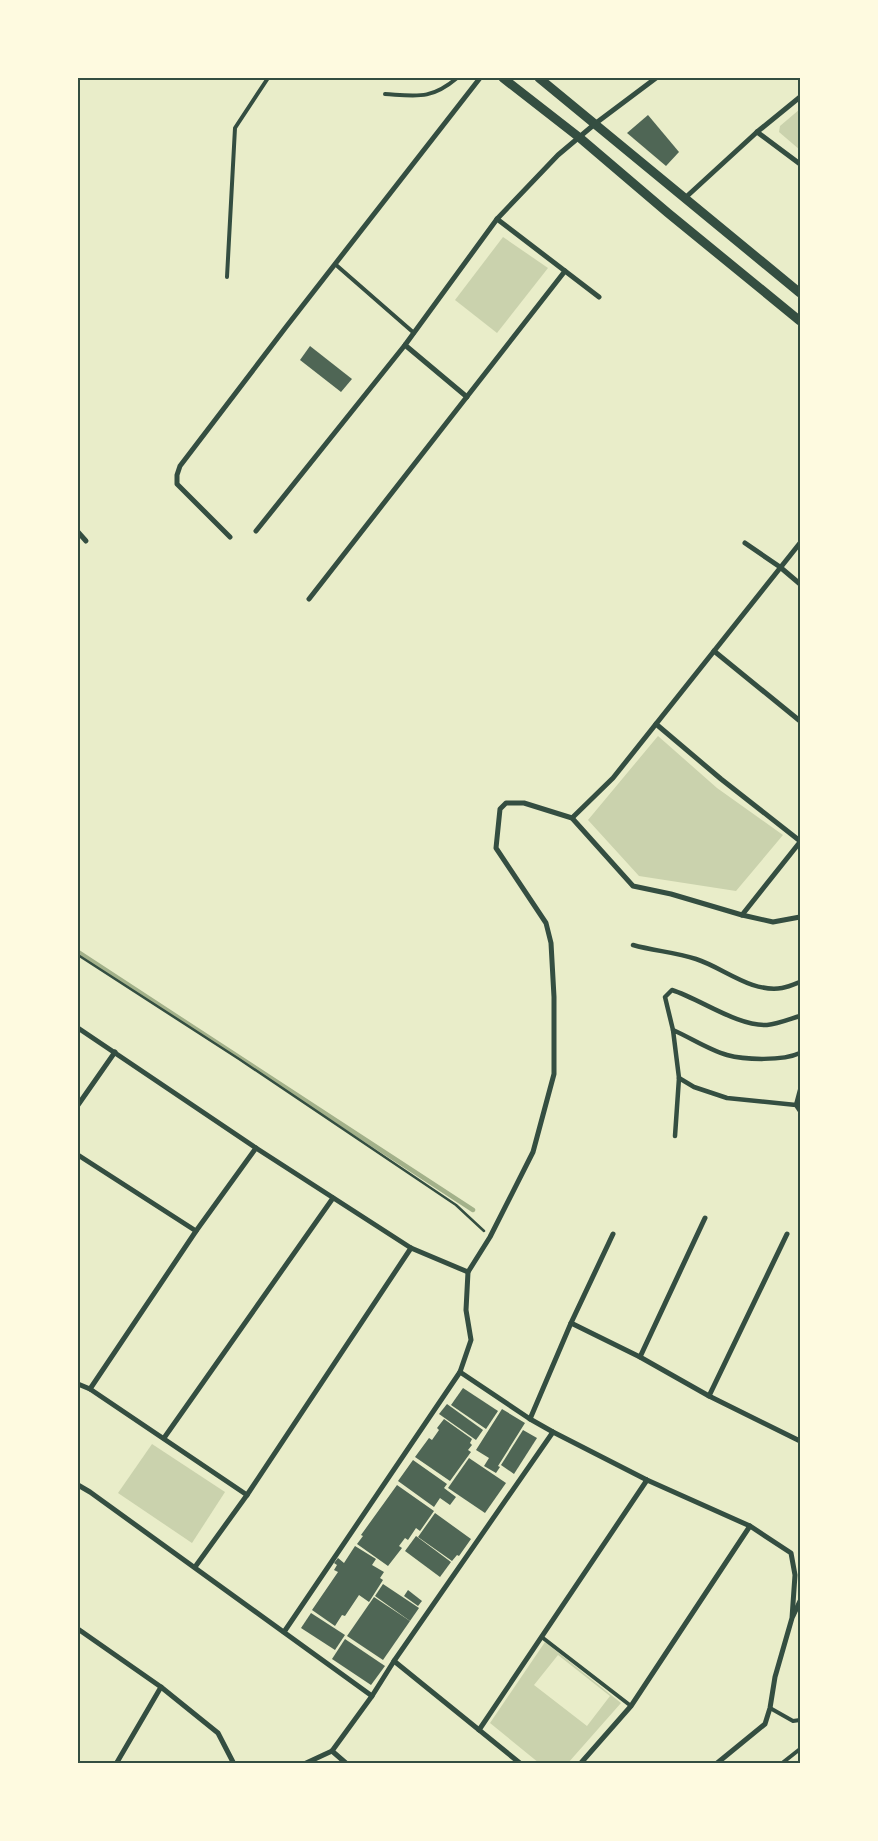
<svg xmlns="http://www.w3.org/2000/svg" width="878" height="1841" viewBox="0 0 878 1841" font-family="Helvetica,sans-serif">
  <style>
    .green { fill: #cad2ad; fill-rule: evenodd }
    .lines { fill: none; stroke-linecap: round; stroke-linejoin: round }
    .stream { stroke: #a3b18a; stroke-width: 4.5 }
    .building { fill: #4f6655 }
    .path { stroke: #344e41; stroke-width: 2.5 }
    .service { stroke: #344e41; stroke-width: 4 }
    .pedestrian { stroke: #344e41; stroke-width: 4.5 }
    .minor { stroke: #344e41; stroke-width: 5 }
    .tertiary { stroke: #344e41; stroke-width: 9 }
    .neatline { fill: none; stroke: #344e41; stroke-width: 2 }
  </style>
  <rect width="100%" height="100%" fill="#e9edc9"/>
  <!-- green -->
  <g class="green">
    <path d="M 800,109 L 800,150 L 779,132 L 780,126 Z"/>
    <path d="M 503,237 L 548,268 L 497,333 L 455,300 Z"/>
    <path d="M 658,736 L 717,788 L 783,835 L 736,891 L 639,876 L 588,820 Z"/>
    <path d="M 152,1444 L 225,1492 L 192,1543 L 118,1493 Z"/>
    <path d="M 545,1642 L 621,1703 L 568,1763 L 539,1763 L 490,1723 ZM 558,1655 L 610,1696 L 587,1726 L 534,1685 Z"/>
  </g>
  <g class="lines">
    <!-- stream -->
    <path class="stream" d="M 78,952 L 473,1210"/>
  </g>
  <!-- building -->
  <g class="building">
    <path d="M 648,115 L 679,152 L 666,166 L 627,133 Z"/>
    <path d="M 310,346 L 352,379 L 341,392 L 300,360 Z"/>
    <path d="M 463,1388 L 498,1411 L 486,1429 L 451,1405 Z"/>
    <path d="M 447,1404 L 483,1430 L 476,1440 L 439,1414 Z"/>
    <path d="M 502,1409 L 525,1423 L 498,1466 L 500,1467 L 496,1473 L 484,1466 L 489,1458 L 476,1450 Z"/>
    <path d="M 444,1419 L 472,1439 L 470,1443 L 472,1445 L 468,1450 L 471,1452 L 450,1481 L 415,1457 L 429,1438 L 432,1440 L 439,1430 L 437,1428 Z"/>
    <path d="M 523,1430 L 537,1438 L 514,1474 L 501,1465 Z"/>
    <path d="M 469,1458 L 506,1483 L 485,1513 L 448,1488 Z"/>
    <path d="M 413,1460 L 447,1484 L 444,1488 L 456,1497 L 450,1505 L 440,1498 L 434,1507 L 398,1481 Z"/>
    <path d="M 397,1485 L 434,1511 L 420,1531 L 416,1528 L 408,1540 L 405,1538 L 399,1546 L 402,1548 L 388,1566 L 357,1544 L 363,1536 L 361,1535 Z"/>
    <path d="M 435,1513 L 471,1539 L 459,1556 L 457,1555 L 452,1561 L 418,1537 Z"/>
    <path d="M 416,1536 L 451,1562 L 440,1577 L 405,1551 Z"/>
    <path d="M 355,1546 L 376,1559 L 372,1565 L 384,1572 L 380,1578 L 383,1580 L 369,1602 L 359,1595 L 345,1616 L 342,1615 L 335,1626 L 312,1610 L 338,1572 L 334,1570 L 337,1565 L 334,1563 L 338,1558 L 344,1563 Z"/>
    <path d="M 383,1584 L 419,1608 L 410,1621 L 375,1596 Z"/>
    <path d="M 408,1590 L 422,1601 L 418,1606 L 404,1596 Z"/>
    <path d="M 374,1597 L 410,1621 L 383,1660 L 347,1636 Z"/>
    <path d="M 311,1613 L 345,1635 L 335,1650 L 301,1628 Z"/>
    <path d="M 345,1639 L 385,1666 L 371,1685 L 332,1659 Z"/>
  </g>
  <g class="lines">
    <!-- path -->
    <path class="path" d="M 78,955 L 239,1059 L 456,1205 L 484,1231"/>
    <!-- service -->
    <g class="service">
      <path d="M 385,94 C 417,96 431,100 457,78"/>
      <path d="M 335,264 L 414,333"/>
      <path d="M 227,277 L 235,128 L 268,78"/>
      <path d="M 543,1638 L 631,1706"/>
      <path d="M 770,1708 L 793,1721 L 800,1720"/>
      <path d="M 781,1764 L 800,1749"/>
    </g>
    <!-- pedestrian -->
    <g class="pedestrian">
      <path d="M 633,945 C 654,951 675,952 696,959 C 724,968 751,993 782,988 C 788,987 795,984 800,982"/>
      <path d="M 673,1030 L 665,997 L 672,990 C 700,999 739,1027 767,1025 C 778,1024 790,1019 800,1016"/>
      <path d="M 679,1078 L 694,1087 L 727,1098 L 796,1105 L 800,1111"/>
      <path d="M 796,1105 L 800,1090"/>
      <path d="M 675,1136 L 679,1078 L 673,1030 C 691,1038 709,1050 727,1055 C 745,1060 783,1061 800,1053"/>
    </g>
    <!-- minor -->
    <g class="minor">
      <path d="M 757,132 L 800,164"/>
      <path d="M 685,198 L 757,132 L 800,97"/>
      <path d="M 497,219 L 599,297"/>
      <path d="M 405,345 L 467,397"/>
      <path d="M 256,531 L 405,345 L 497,219 L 558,155 L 596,123 L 656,78"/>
      <path d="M 78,532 L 86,541"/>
      <path d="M 230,537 L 177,484 L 177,475 L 180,466 L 286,327 L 480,78"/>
      <path d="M 745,543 L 780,567 L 800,584"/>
      <path d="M 309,599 L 565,271"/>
      <path d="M 714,651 L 800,721"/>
      <path d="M 656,724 L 721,779 L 800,841"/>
      <path d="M 572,818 L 613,778 L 800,543"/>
      <path d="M 742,915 L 800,842"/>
      <path d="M 78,1028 L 256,1148 L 411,1248 L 468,1272"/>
      <path d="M 78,1105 L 115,1052"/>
      <path d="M 78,1155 L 196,1231"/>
      <path d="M 571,1323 L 640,1357 L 709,1396 L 800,1441"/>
      <path d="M 640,1357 L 705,1218"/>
      <path d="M 460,1372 L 530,1419 L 553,1432 L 647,1480 L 750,1526 L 791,1553 L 795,1575 L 792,1618 L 775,1677 L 770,1708 L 765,1724 L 716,1764"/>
      <path d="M 78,1384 L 90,1389 L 247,1495"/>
      <path d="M 90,1389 L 196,1231 L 256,1148"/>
      <path d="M 709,1396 L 787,1234"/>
      <path d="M 530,1419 L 571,1323 L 613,1234"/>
      <path d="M 164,1438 L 333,1198"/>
      <path d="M 78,1485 L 90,1492 L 372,1696"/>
      <path d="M 195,1567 L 247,1495 L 411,1248"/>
      <path d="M 793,1616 L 800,1601"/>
      <path d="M 78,1629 L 161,1687 L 218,1733 L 234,1764"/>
      <path d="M 284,1632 L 460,1372 L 471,1340 L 466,1310 L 468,1272 L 490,1237 L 533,1152 L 554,1074 L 554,997 L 551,943 L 546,923 L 496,848 L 500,809 L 506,803 L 524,803 L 572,818 L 633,886 L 671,894 L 742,915 L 773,922 L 800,917"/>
      <path d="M 394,1661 L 521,1764"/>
      <path d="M 479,1730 L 647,1480"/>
      <path d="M 332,1751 L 347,1764"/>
      <path d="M 116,1764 L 161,1687"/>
      <path d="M 304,1764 L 332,1751 L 372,1696 L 394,1661 L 553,1432"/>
      <path d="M 580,1764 L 631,1706 L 750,1526"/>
    </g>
    <!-- tertiary -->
    <g class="tertiary">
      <path d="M 503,78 L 580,138 L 668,213 L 800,321"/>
      <path d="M 539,78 L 800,293"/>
    </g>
  </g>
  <!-- border -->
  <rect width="878" height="1841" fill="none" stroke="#fefae0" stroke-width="158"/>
  <rect x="79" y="79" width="720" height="1683" class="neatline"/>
</svg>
